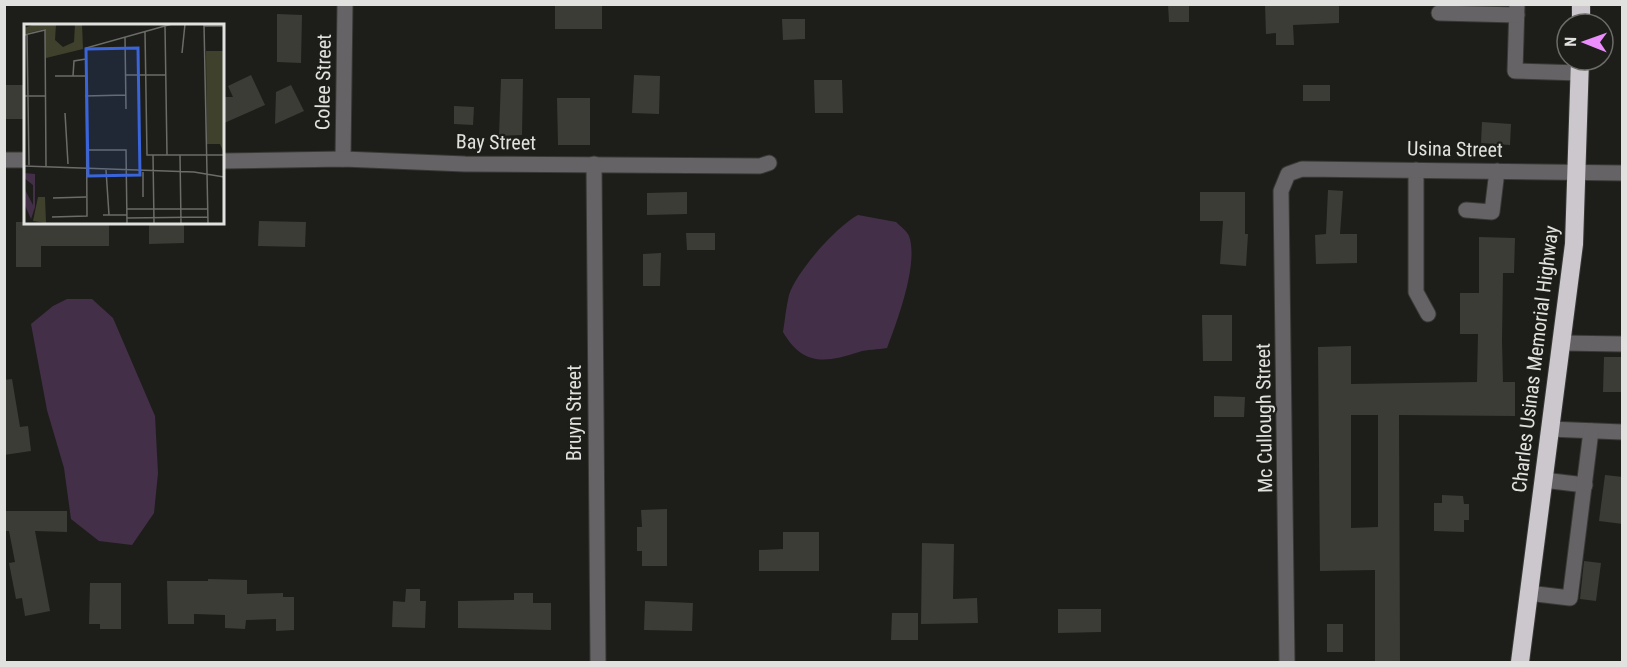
<svg xmlns="http://www.w3.org/2000/svg" width="1627" height="667" viewBox="0 0 1627 667" font-family="'Roboto Condensed',sans-serif">
  <style>
    .water { fill: #442f48 }
    .building { fill: #3c3c37; fill-rule: evenodd }
    .lines { fill: none; stroke-linecap: round; stroke-linejoin: round }
    .minor-casing { stroke: #383935; stroke-width: 17 }
    .highway-casing { stroke: #383935; stroke-width: 20 }
    .minor { stroke: #656365; stroke-width: 15 }
    .highway { stroke: #cbc7cc; stroke-width: 18 }
    .labels { text-anchor: middle; stroke-width: 4.5; stroke-linejoin: round; paint-order: stroke }
    .street-label { font-size: 20px; fill: #e1e2df; stroke: #1d1e19 }
    .inset-road { fill: none; stroke: #6b6c68; stroke-width: 1.5 }
    .view { fill: #3a64d9; fill-opacity: 0.15; stroke: #3a64d9; stroke-width: 3 }
    .inset-edge { fill: none; stroke: #e1e2df; stroke-width: 3 }
  </style>
  <rect width="100%" height="100%" fill="#1d1e19"/>
  <!-- water -->
  <g class="water">
    <path d="M 858,215 L 896,222 C 900,226 907,231 909,236 C 919,263 897,322 887,348 C 878,350 867,349 859,352 C 825,363 803,366 783,332 C 785,320 786,307 789,295 C 796,272 837,226 858,215 Z"/>
    <path d="M 67,299 L 92,299 L 113,318 L 155,416 L 158,473 L 154,513 L 132,545 L 99,541 L 71,519 L 64,468 L 47,410 L 31,324 L 53,306 Z"/>
  </g>
  <!-- building -->
  <g class="building">
    <rect x="555" y="4" width="47" height="25"/>
    <path d="M 1168,4 L 1189,4 L 1189,22 L 1169,22 Z"/>
    <path d="M 1265,4 L 1339,4 L 1339,23 L 1293,25 L 1294,45 L 1276,45 L 1276,33 L 1266,34 Z"/>
    <path d="M 277,14 L 302,15 L 301,63 L 277,62 Z"/>
    <path d="M 782,19 L 805,19 L 805,39 L 783,40 Z"/>
    <path d="M 251,75 L 265,105 L 222,124 L 222,97 L 233,97 L 228,86 Z"/>
    <path d="M 634,75 L 660,76 L 659,114 L 632,113 Z"/>
    <path d="M 501,79 L 523,79 L 522,135 L 499,136 Z"/>
    <path d="M 814,80 L 842,80 L 843,113 L 815,113 Z"/>
    <rect x="4" y="85" width="22" height="34"/>
    <path d="M 291,85 L 304,111 L 275,124 L 276,92 Z"/>
    <rect x="1303" y="85" width="27" height="16"/>
    <path d="M 557,98 L 590,98 L 590,145 L 558,145 Z"/>
    <path d="M 454,106 L 474,107 L 473,125 L 454,124 Z"/>
    <path d="M 1482,122 L 1511,124 L 1510,145 L 1481,143 Z"/>
    <path d="M 1328,190 L 1343,191 L 1340,234 L 1357,234 L 1357,263 L 1316,264 L 1315,235 L 1326,234 Z"/>
    <path d="M 687,192 L 687,214 L 647,215 L 647,193 Z"/>
    <path d="M 1200,192 L 1245,192 L 1245,234 L 1248,234 L 1246,266 L 1220,264 L 1223,221 L 1200,221 Z"/>
    <path d="M 259,221 L 306,222 L 305,247 L 258,246 Z"/>
    <path d="M 16,222 L 109,222 L 109,246 L 41,246 L 41,267 L 16,267 Z"/>
    <path d="M 149,222 L 184,222 L 184,243 L 149,244 Z"/>
    <path d="M 686,233 L 715,233 L 715,250 L 687,250 Z"/>
    <path d="M 1479,237 L 1515,238 L 1514,273 L 1503,273 L 1502,341 L 1503,382 L 1515,382 L 1515,416 L 1399,415 L 1400,663 L 1375,663 L 1375,570 L 1320,571 L 1318,347 L 1351,346 L 1351,384 L 1477,382 L 1478,334 L 1460,334 L 1460,293 L 1479,293 ZM 1351,415 L 1378,415 L 1378,527 L 1351,528 Z"/>
    <path d="M 661,253 L 660,286 L 643,286 L 643,254 Z"/>
    <path d="M 1202,315 L 1232,315 L 1232,361 L 1203,361 Z"/>
    <path d="M 1604,357 L 1623,357 L 1623,392 L 1603,392 Z"/>
    <path d="M 12,379 L 20,427 L 28,426 L 31,451 L 4,455 L 4,380 Z"/>
    <path d="M 1214,396 L 1245,397 L 1244,417 L 1214,417 Z"/>
    <path d="M 1605,475 L 1623,477 L 1623,524 L 1599,521 Z"/>
    <path d="M 1442,495 L 1463,496 L 1464,504 L 1469,504 L 1469,520 L 1464,520 L 1464,532 L 1434,531 L 1434,503 L 1442,503 Z"/>
    <path d="M 667,509 L 667,566 L 642,566 L 642,551 L 637,551 L 637,527 L 642,527 L 641,510 Z"/>
    <path d="M 5,511 L 67,511 L 67,532 L 35,531 L 50,611 L 25,616 L 22,598 L 16,599 L 9,563 L 15,562 L 9,531 L 5,531 Z"/>
    <path d="M 783,532 L 819,532 L 819,571 L 759,571 L 759,550 L 783,549 Z"/>
    <path d="M 922,543 L 954,544 L 953,599 L 977,598 L 978,623 L 921,624 Z"/>
    <path d="M 1584,561 L 1601,563 L 1596,601 L 1580,599 Z"/>
    <path d="M 208,579 L 247,580 L 247,594 L 283,593 L 283,597 L 294,597 L 294,630 L 276,631 L 276,619 L 246,620 L 245,629 L 225,628 L 225,615 L 194,614 L 194,624 L 168,624 L 167,581 L 208,581 Z"/>
    <path d="M 90,583 L 121,583 L 121,629 L 100,629 L 100,624 L 89,624 Z"/>
    <path d="M 406,589 L 420,589 L 420,601 L 426,601 L 425,628 L 392,627 L 393,601 L 405,602 Z"/>
    <path d="M 514,593 L 533,593 L 533,603 L 551,603 L 551,630 L 458,628 L 458,601 L 514,600 Z"/>
    <path d="M 645,601 L 693,603 L 692,631 L 644,630 Z"/>
    <path d="M 1058,609 L 1101,609 L 1101,632 L 1058,633 Z"/>
    <path d="M 892,613 L 918,613 L 918,640 L 891,640 Z"/>
    <rect x="1327" y="624" width="16" height="28"/>
  </g>
  <g class="lines">
    <!-- minor casing -->
    <g class="minor-casing">
      <g id="minor">
        <path d="M 1517,4 L 1515,71 L 1580,73"/>
        <path d="M 1439,13 L 1517,15"/>
        <path d="M 343,159 L 345,4"/>
        <path d="M 4,160 L 26,160"/>
        <path d="M 222,161 L 343,159 L 465,164 L 760,166 L 769,163"/>
        <path d="M 594,164 L 598,662"/>
        <path d="M 1416,170 L 1416,292 L 1428,314"/>
        <path d="M 1466,210 L 1492,212 L 1497,171"/>
        <path d="M 1561,343 L 1622,344"/>
        <path d="M 1549,429 L 1622,432"/>
        <path d="M 1543,480 L 1585,485"/>
        <path d="M 1528,593 L 1570,598 L 1591,431"/>
        <path d="M 1287,662 L 1281,191 L 1288,174 L 1302,169 L 1622,173"/>
      </g>
    </g>
    <!-- highway casing -->
    <g class="highway-casing">
      <g id="highway">
        <path d="M 1581,24 L 1581,4"/>
        <path d="M 1520,662 L 1574,244 L 1580,60"/>
      </g>
    </g>
    <!-- minor -->
    <use href="#minor" class="minor"/>
    <!-- highway -->
    <use href="#highway" class="highway"/>
  </g>
  <g class="labels">
    <!-- street labels -->
    <g class="street-label">
      <text transform="translate(323 82) rotate(-89)" y="7">Colee Street</text>
      <text transform="translate(496 142) rotate(1)" y="7">Bay Street</text>
      <text transform="translate(1455 149) rotate(1)" y="7">Usina Street</text>
      <text transform="translate(1535 359) rotate(-83)" y="7">Charles Usinas Memorial Highway</text>
      <text transform="translate(574 413) rotate(-90)" y="7">Bruyn Street</text>
      <text transform="translate(1264 418) rotate(-91)" y="7">Mc Cullough Street</text>
    </g>
  </g>
  <!-- overview -->
  <g transform="translate(24 24)">
    <rect width="200" height="200" fill="#1d1e19"/>
    <path d="M 11,0 L 32,0 L 31,16 L 39,23 L 50,18 L 51,0 L 58,0 L 59,25 L 22,34 L 21,5 L 0,10 L 0,4 ZM 182,27 L 199,27 L 199,127 L 196,120 L 183,120 ZM 14,173 L 21,173 L 22,199 L 9,197 Z" fill="#3f412c"/>
    <path d="M 0,149 L 11,150 L 11,183 L 7,195 L 0,179 L 0,164 L 9,181 L 9,161 L 0,154 Z" fill="#442f48"/>
    <path class="inset-road" d="M 180,0 L 184,199M 141,2 L 143,131M 180,2 L 200,2M 121,8 L 123,131 L 200,131M 3,10 L 5,141M 0,11 L 21,6 L 22,142M 101,13 L 102,85M 158,29 L 161,0M 102,51 L 141,51M 31,52 L 62,52M 49,52 L 50,37 L 62,35M 0,72 L 22,72M 61,72 L 102,71M 41,89 L 44,140M 62,126 L 102,126 L 103,199M 129,131 L 130,199M 156,131 L 157,199M 0,142 L 170,148 L 200,153M 82,146 L 85,191M 119,173 L 119,148M 29,174 L 62,173M 103,185 L 184,185M 79,191 L 103,191M 28,193 L 63,192 L 62,24 L 148,0M 103,194 L 184,193"/>
    <path class="view" d="M 114,24 L 116,151 L 64,152 L 62,25 Z"/>
    <rect width="200" height="200" class="inset-edge"/>
  </g>
  <!-- border -->
  <rect width="1627" height="667" fill="none" stroke="#e1e2df" stroke-width="12"/>
  <!-- north arrow -->
  <g transform="translate(1585 42) rotate(271)"><circle r="28" fill="#1d1e19" stroke="#6b6c68" stroke-width="1.5"/>
  <path d="M0-4.5L10 22L0 15L-10 22Z" fill="#eb8dfc"/>
  <text y="-9" font-size="16" font-weight="bold" text-anchor="middle" fill="#e1e2df">N</text>
  </g>
</svg>
